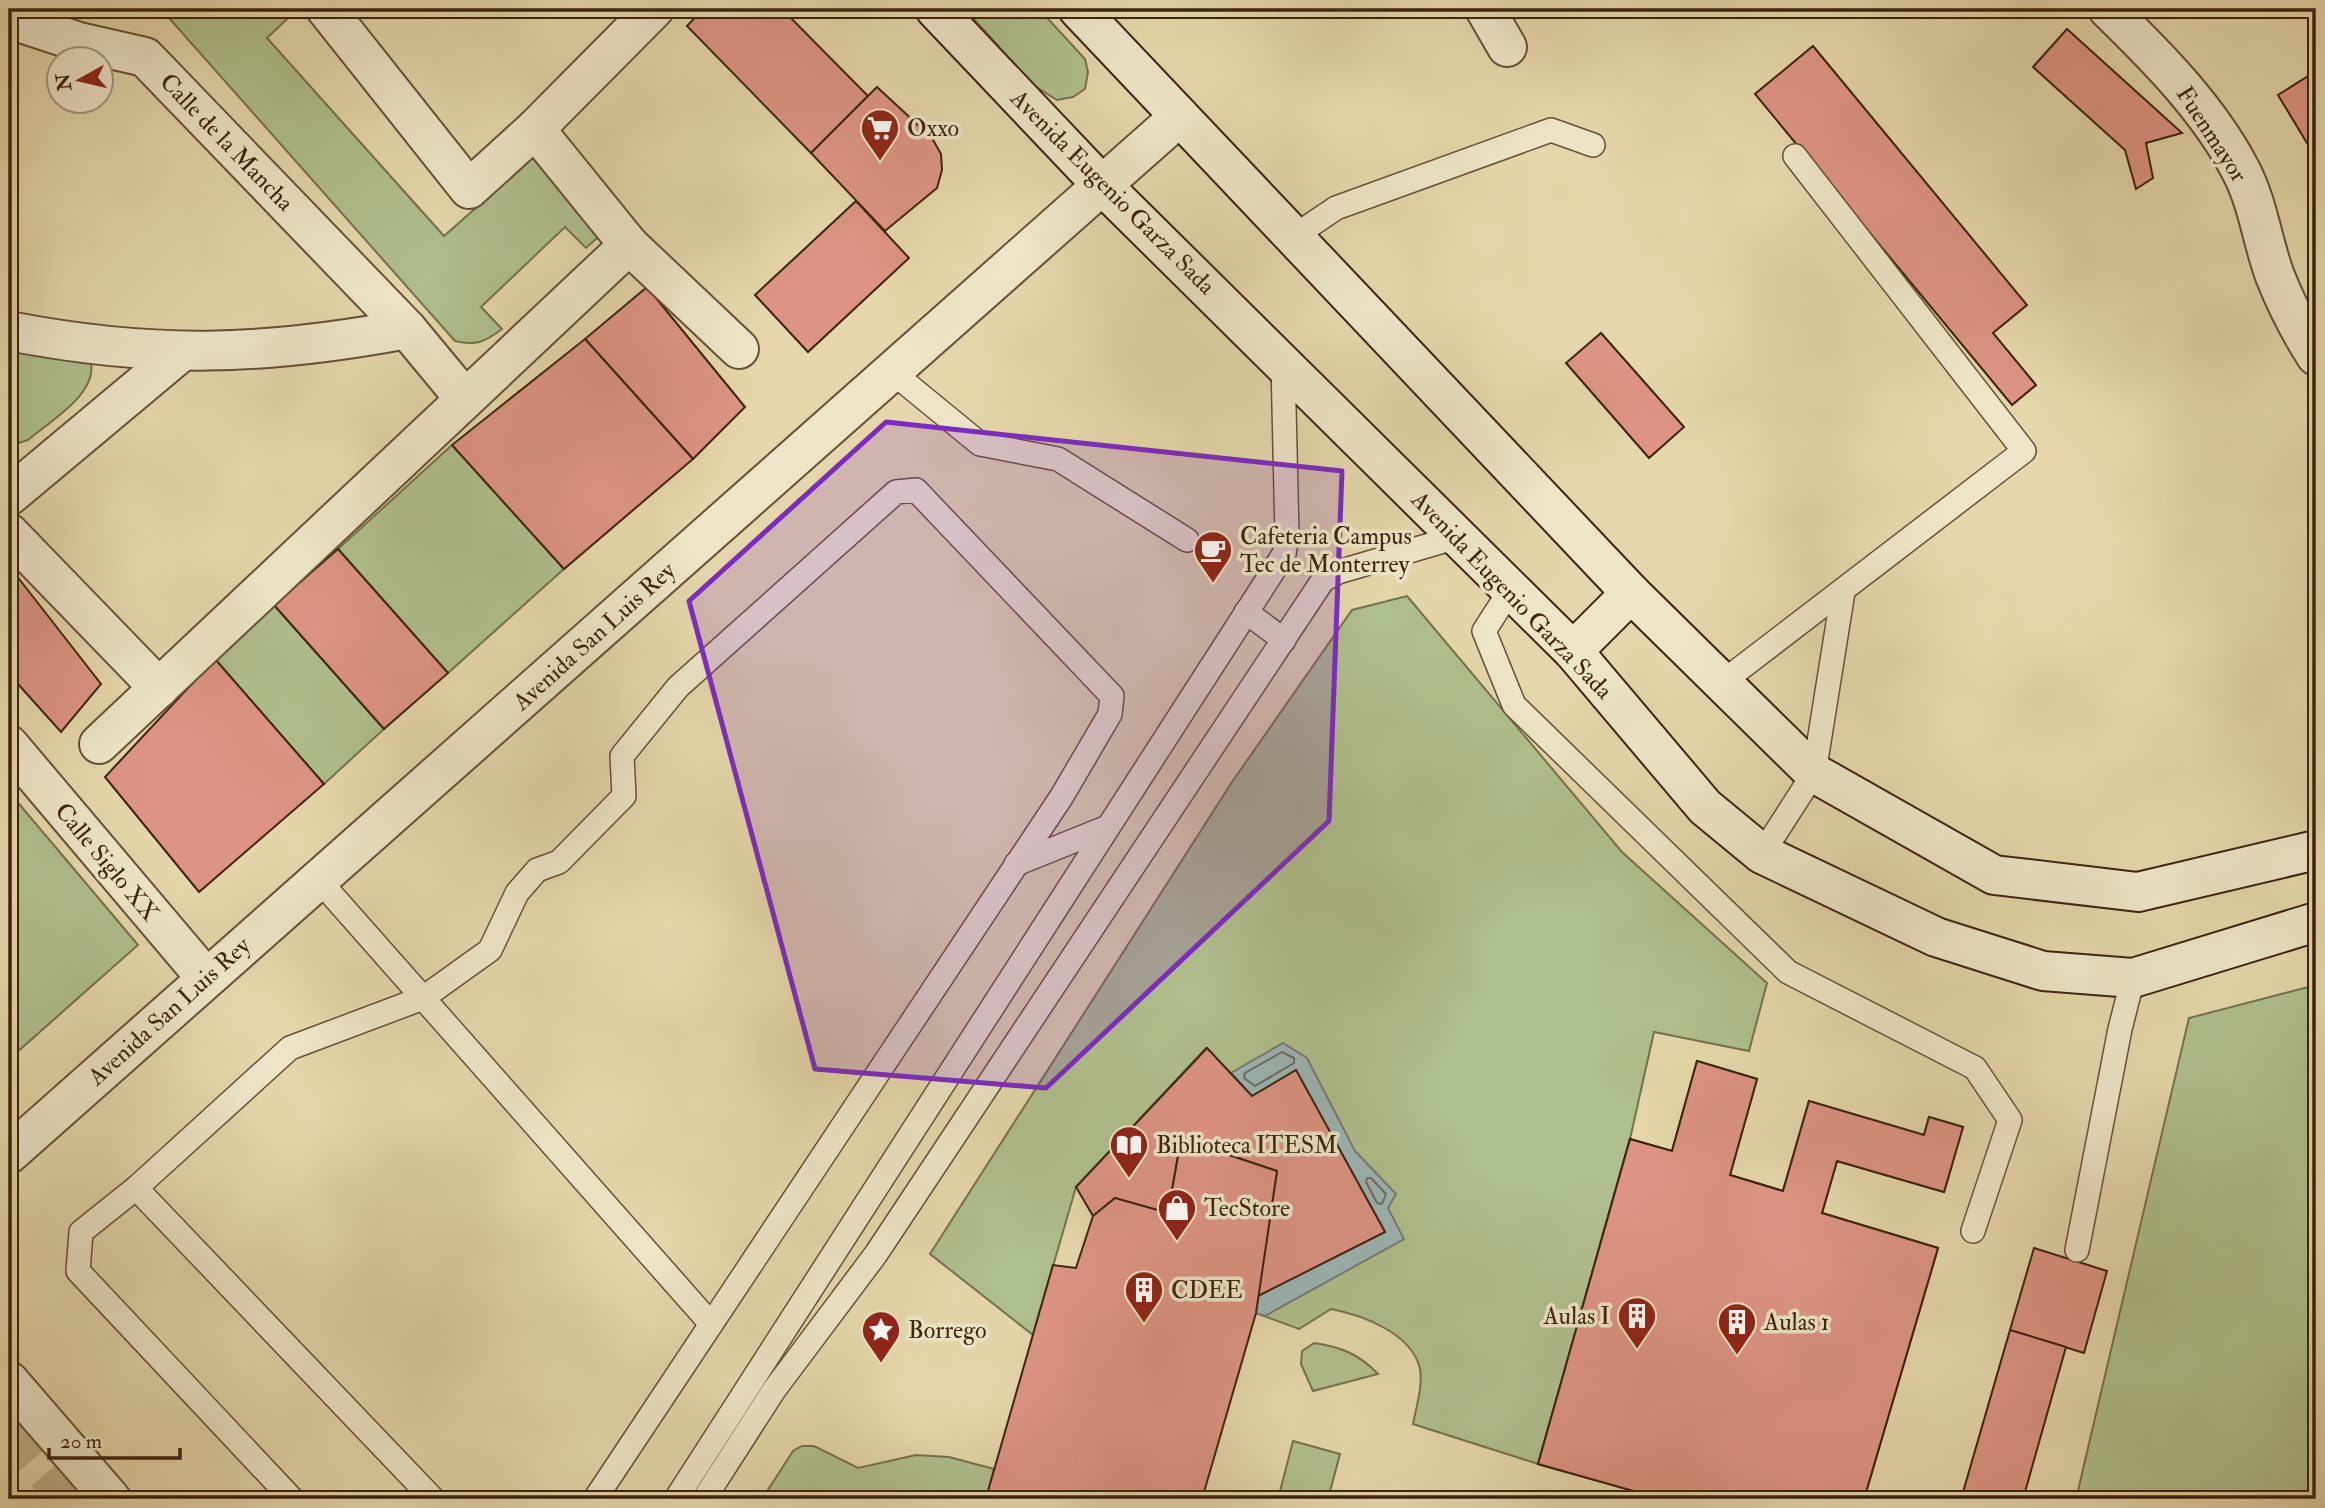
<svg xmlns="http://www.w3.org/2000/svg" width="2325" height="1508" viewBox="0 0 2325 1508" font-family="'IM FELL Double Pica',serif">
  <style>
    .green { fill: #afbf8d; stroke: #76714e; stroke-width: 2 }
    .water { fill: #9cb6b5; stroke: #767b73; stroke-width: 2 }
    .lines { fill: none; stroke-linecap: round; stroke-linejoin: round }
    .shore { stroke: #6c6c62; stroke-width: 2 }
    .building { fill: #dd9484; stroke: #3d2310; stroke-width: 2; fill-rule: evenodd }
    .street-tunnel { stroke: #c3b38c; stroke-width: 38; stroke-dasharray: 38 19; stroke-linecap: butt }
    .lane-casing { stroke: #675037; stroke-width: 26 }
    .street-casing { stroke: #675037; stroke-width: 42 }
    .secondary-casing { stroke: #3d2310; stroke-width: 42 }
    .lane { stroke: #eee5c8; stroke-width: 23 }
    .street { stroke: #eee5c8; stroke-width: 38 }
    .secondary { stroke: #eee5c8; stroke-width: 38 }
    .marked { fill: #7b2cbf; fill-opacity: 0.2; stroke: #7b2cbf; stroke-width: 5; stroke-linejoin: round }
    .labels { text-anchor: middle; stroke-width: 7; stroke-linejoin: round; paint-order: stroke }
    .poi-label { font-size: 24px; fill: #3d2310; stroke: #eee5c8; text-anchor: start }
    .street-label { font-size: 24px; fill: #3d2310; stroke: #eee5c8 }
  </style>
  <rect width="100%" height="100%" fill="#e5d7ab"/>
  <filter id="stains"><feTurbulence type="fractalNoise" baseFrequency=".00286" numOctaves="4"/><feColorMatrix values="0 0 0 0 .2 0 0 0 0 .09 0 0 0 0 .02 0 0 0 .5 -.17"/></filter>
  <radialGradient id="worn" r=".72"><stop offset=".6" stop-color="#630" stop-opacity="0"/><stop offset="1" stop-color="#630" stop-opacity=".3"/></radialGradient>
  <!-- green -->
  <g class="green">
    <path d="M 161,9 L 279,9 L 288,18 L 267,38 L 444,236 L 537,154 L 604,232 L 586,248 L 565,227 L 481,307 L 502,329 C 485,342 476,346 455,341 Z"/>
    <path d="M 965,9 L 1039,9 L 1085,59 L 1088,72 L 1085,89 L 1073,97 L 1057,100 L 1033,85 Z"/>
    <path d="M 9,346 L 91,363 C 97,394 50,421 28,440 L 9,446 Z"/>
    <path d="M 452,445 L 564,569 L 448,673 L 338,549 Z"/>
    <path d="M 1407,596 L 1622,852 L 1767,983 L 1749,1051 L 1654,1032 L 1630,1139 L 1538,1464 L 1413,1424 C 1416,1408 1423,1386 1420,1369 C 1412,1333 1362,1315 1331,1309 L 1299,1329 L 1256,1313 L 1258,1296 L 1385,1232 L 1296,1070 L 1252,1096 L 1206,1048 L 1076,1187 L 1033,1335 L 930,1254 L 1232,782 L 1352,610 Z"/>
    <path d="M 274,605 L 384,729 L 324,784 L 215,659 Z"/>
    <path d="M 9,792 L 138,945 L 15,1054 L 9,1046 Z"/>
    <path d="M 2316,985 L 2316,1499 L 2076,1499 L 2189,1018 Z"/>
    <path d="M 1314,1343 C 1341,1347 1359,1354 1378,1374 L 1313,1391 L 1301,1364 L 1302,1351 Z"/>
    <path d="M 1293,1441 L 1340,1454 L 1328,1499 L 1278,1499 Z"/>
    <path d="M 802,1446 L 814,1446 L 858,1468 L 916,1455 L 949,1457 L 994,1469 L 988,1491 L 973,1499 L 762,1499 L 793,1451 Z"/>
  </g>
  <!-- water -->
  <path class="water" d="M 1283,1043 L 1307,1058 L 1355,1151 L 1396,1194 L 1388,1208 L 1404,1239 L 1265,1316 L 1256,1313 L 1258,1296 L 1385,1231 L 1296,1071 L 1252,1096 L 1231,1073 Z"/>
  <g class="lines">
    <!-- shore -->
    <g class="shore">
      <path d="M 1282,1052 L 1294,1058 L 1294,1063 L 1255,1086 L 1244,1078 L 1245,1073 Z"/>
      <path d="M 1367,1178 L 1371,1178 L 1386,1194 L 1382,1204 L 1377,1203 L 1366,1182 Z"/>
    </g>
  </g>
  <!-- building -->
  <g class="building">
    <path d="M 703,9 L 782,9 L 868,96 L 811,153 L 687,26 Z"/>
    <path d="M 2067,29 L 2182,133 L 2146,143 L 2153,178 L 2136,189 L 2125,150 L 2033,67 Z"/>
    <path d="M 1813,46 L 2027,305 L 1993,333 L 2036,385 L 2012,405 L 1755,94 Z"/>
    <path d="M 2316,71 L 2316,158 L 2278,95 Z"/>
    <path d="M 877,87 L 932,138 L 941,154 L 942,170 L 937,188 L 885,231 L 811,153 Z"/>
    <path d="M 856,201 L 909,258 L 808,352 L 755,295 Z"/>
    <path d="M 647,287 L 745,407 L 693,459 L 585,339 Z"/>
    <path d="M 1601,333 L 1684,427 L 1649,458 L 1566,363 Z"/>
    <path d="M 585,339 L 693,459 L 564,569 L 452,445 Z"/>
    <path d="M 338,549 L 448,673 L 384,729 L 274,605 Z"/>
    <path d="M 9,566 L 101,684 L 61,732 L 9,674 Z"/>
    <path d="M 215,659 L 324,784 L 199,892 L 105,777 Z"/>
    <path d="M 1207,1048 L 1252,1096 L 1296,1070 L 1385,1232 L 1258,1296 L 1277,1171 L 1181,1139 L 1168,1213 L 1115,1198 L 1093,1216 L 1076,1187 Z"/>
    <path d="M 1697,1061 L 1757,1079 L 1730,1175 L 1783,1191 L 1809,1101 L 1924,1135 L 1929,1117 L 1963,1127 L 1944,1192 L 1837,1161 L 1822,1213 L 1938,1248 L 1864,1499 L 1662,1499 L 1538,1464 L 1630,1139 L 1672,1151 ZM 1741,1224 L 1836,1252 L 1771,1476 L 1676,1449 Z"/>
    <path d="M 1697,1061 L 1757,1079 L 1730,1175 L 1783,1191 L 1809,1101 L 1924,1135 L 1929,1117 L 1963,1127 L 1944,1192 L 1837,1161 L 1822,1213 L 1938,1248 L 1864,1499 L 1662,1499 L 1538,1464 L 1630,1139 L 1672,1151 Z"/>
    <path d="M 1181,1139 L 1277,1171 L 1256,1313 L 1202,1499 L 973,1499 L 988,1491 L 1053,1265 L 1076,1268 L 1093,1216 L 1115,1198 L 1168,1213 Z"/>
    <path d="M 2034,1248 L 2107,1271 L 2084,1353 L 2010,1330 Z"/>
    <path d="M 2010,1330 L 2066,1347 L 2023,1499 L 1961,1499 Z"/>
  </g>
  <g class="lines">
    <!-- street-tunnel -->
    <path class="street-tunnel" d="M 9,1430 L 68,1499"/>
    <!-- lane casing -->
    <g class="lane-casing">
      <g id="lane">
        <path d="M 1293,237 L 1336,208 L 1551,130 L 1593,145"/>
        <path d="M 891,371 L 980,444 L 1058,459 L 1187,540"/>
        <path d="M 1511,589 L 1484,631 L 1514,705 L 1788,972 L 1975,1068 L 2010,1120 L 1973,1231"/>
        <path d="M 1246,612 L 1284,640"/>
        <path d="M 1720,684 L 2024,451 L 1795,156"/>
        <path d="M 1762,854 L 1814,773 L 1843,592"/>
        <path d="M 1016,864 L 1108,827"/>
        <path d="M 318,879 L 711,1324"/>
        <path d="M 136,1188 L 433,1499"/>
        <path d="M 2077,1250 L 2120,1029 L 2133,978"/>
        <path d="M 292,1499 L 78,1271 L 81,1232 L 136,1188 L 290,1048 L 423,998 L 490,950 L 517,893 L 537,870 L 559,862 L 624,796 L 622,756 L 678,687 L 896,492 L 916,490 L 1112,696 L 1110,714 L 1062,796 L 595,1499"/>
        <path d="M 676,1499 L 1284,554 L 1287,536 L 1283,363"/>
        <path d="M 704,1499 L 774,1390 L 876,1254 L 1323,580 L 1338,572 L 1457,537"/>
      </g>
    </g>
    <!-- street casing -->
    <g class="street-casing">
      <g id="street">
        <path d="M 326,9 L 469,189 L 535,129 L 654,9"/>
        <path d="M 1485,9 L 1507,47"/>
        <path d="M 2108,9 C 2157,57 2208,108 2240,169 C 2258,202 2262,241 2275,276 C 2286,304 2300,331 2316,356"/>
        <path d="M 9,19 L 79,42 L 145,57 L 407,329 L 465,399"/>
        <path d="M 535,129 L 629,245 L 739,349"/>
        <path d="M 9,331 C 154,359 262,356 407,329"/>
        <path d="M 9,496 L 180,353"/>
        <path d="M 9,533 L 159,688"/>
        <path d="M 99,744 L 629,245"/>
        <path d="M 9,745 L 206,978"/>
        <path d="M 9,1154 L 1179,117"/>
        <path d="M 9,1381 L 111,1499"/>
      </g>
    </g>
    <!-- secondary casing -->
    <g class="secondary-casing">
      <g id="secondary">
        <path d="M 935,9 L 1101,184 L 1573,651 L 1705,807 L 1762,854 L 1936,937 L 2043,971 L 2133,978 L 2316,922"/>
        <path d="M 1078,9 L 1631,593 L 1814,773 L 1994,875 L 2138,892 L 2316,850"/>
        <path d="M 1573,651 L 1631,593"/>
      </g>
    </g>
    <!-- lane -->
    <use href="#lane" class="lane"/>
    <!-- street -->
    <use href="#street" class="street"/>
    <!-- secondary -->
    <use href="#secondary" class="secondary"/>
  </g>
  <!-- marked area -->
  <path class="marked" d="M 886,422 L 1342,471 L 1329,821 L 1046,1088 L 815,1069 L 689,601 Z"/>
  <!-- icons -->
  <defs>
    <g id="supermarket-pin" transform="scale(2.0125)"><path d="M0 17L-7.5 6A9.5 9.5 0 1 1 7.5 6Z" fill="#8f2418" stroke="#eee5c8"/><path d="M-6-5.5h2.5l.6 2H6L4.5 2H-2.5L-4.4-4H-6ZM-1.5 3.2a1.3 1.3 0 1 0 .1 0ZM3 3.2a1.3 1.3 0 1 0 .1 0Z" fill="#fff"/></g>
    <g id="cafe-pin" transform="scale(2.0125)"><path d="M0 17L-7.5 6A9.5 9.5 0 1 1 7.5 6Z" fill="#8f2418" stroke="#eee5c8"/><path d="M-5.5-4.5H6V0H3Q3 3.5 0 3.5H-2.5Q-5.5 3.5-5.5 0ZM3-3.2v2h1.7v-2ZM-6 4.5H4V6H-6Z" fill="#fff"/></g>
    <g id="library-pin" transform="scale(2.0125)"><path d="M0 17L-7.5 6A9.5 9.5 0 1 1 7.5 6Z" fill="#8f2418" stroke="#eee5c8"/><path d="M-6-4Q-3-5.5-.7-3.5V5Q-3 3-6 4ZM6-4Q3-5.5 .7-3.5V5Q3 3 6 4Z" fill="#fff"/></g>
    <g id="shop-pin" transform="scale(2.0125)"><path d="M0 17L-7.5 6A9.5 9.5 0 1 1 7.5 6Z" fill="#8f2418" stroke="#eee5c8"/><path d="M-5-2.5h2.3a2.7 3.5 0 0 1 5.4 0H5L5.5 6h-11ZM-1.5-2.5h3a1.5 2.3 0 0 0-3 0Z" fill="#fff"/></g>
    <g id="building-pin" transform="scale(2.0125)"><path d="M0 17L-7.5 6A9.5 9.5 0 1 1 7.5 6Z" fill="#8f2418" stroke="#eee5c8"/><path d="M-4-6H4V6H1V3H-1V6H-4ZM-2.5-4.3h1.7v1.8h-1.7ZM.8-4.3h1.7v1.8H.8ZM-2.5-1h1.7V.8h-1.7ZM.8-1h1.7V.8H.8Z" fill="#fff"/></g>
    <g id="sight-pin" transform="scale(2.0125)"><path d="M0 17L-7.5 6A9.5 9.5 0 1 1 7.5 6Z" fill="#8f2418" stroke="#eee5c8"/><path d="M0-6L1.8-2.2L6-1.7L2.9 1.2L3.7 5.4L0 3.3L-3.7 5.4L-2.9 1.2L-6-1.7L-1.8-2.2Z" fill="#fff"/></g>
  </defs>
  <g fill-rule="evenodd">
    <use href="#supermarket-pin" x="880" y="128"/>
    <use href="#cafe-pin" x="1213" y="550"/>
    <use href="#library-pin" x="1129" y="1145"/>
    <use href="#shop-pin" x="1177" y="1208"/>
    <use href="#building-pin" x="1144" y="1290"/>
    <use href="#building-pin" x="1637" y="1316"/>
    <use href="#building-pin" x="1737" y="1322"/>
    <use href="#sight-pin" x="881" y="1330"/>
  </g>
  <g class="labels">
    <!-- poi labels -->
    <g class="poi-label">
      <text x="907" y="136">Oxxo</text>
      <text x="1240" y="544">Cafeteria Campus<tspan x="1240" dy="28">Tec de Monterrey</tspan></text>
      <text x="1156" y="1153">Biblioteca ITESM</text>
      <text x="1204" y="1216">TecStore</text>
      <text x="1171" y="1298">CDEE</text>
      <text x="1610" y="1324" text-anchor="end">Aulas I</text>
      <text x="1764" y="1330">Aulas 1</text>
      <text x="908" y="1338">Borrego</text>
    </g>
    <!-- street labels -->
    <g class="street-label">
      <text transform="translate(2212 134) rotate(57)" y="8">Fuenmayor</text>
      <text transform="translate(227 142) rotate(46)" y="8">Calle de la Mancha</text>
      <text transform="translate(1113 192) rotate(45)" y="8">Avenida Eugenio Garza Sada</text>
      <text transform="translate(1512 595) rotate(46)" y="8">Avenida Eugenio Garza Sada</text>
      <text transform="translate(594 636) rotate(-42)" y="8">Avenida San Luis Rey</text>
      <text transform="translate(107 862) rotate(50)" y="8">Calle Siglo XX</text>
      <text transform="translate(169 1011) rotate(-42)" y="8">Avenida San Luis Rey</text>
    </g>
  </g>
  <!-- margin -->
  <rect width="2325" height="1508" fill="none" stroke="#e5d7ab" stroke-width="35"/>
  <rect x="10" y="10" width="2304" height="1487" fill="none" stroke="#3d2310" stroke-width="3.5"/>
  <rect x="18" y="18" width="2290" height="1473" fill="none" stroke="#3d2310" stroke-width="2"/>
  <!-- north arrow -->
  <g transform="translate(80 80) rotate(262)"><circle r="33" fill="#eee5c8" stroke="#a7977e" stroke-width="2"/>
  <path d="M0-5L12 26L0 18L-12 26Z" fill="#8f2418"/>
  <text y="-10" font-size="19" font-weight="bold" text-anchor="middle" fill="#3d2310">N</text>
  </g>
  <!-- scale -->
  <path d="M49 1448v10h131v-10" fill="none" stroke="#3d2310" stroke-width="3.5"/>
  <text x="60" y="1448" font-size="21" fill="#3d2310" stroke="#eee5c8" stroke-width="5" paint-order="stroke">20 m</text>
  <rect width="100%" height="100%" filter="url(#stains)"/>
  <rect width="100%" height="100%" fill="url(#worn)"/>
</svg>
